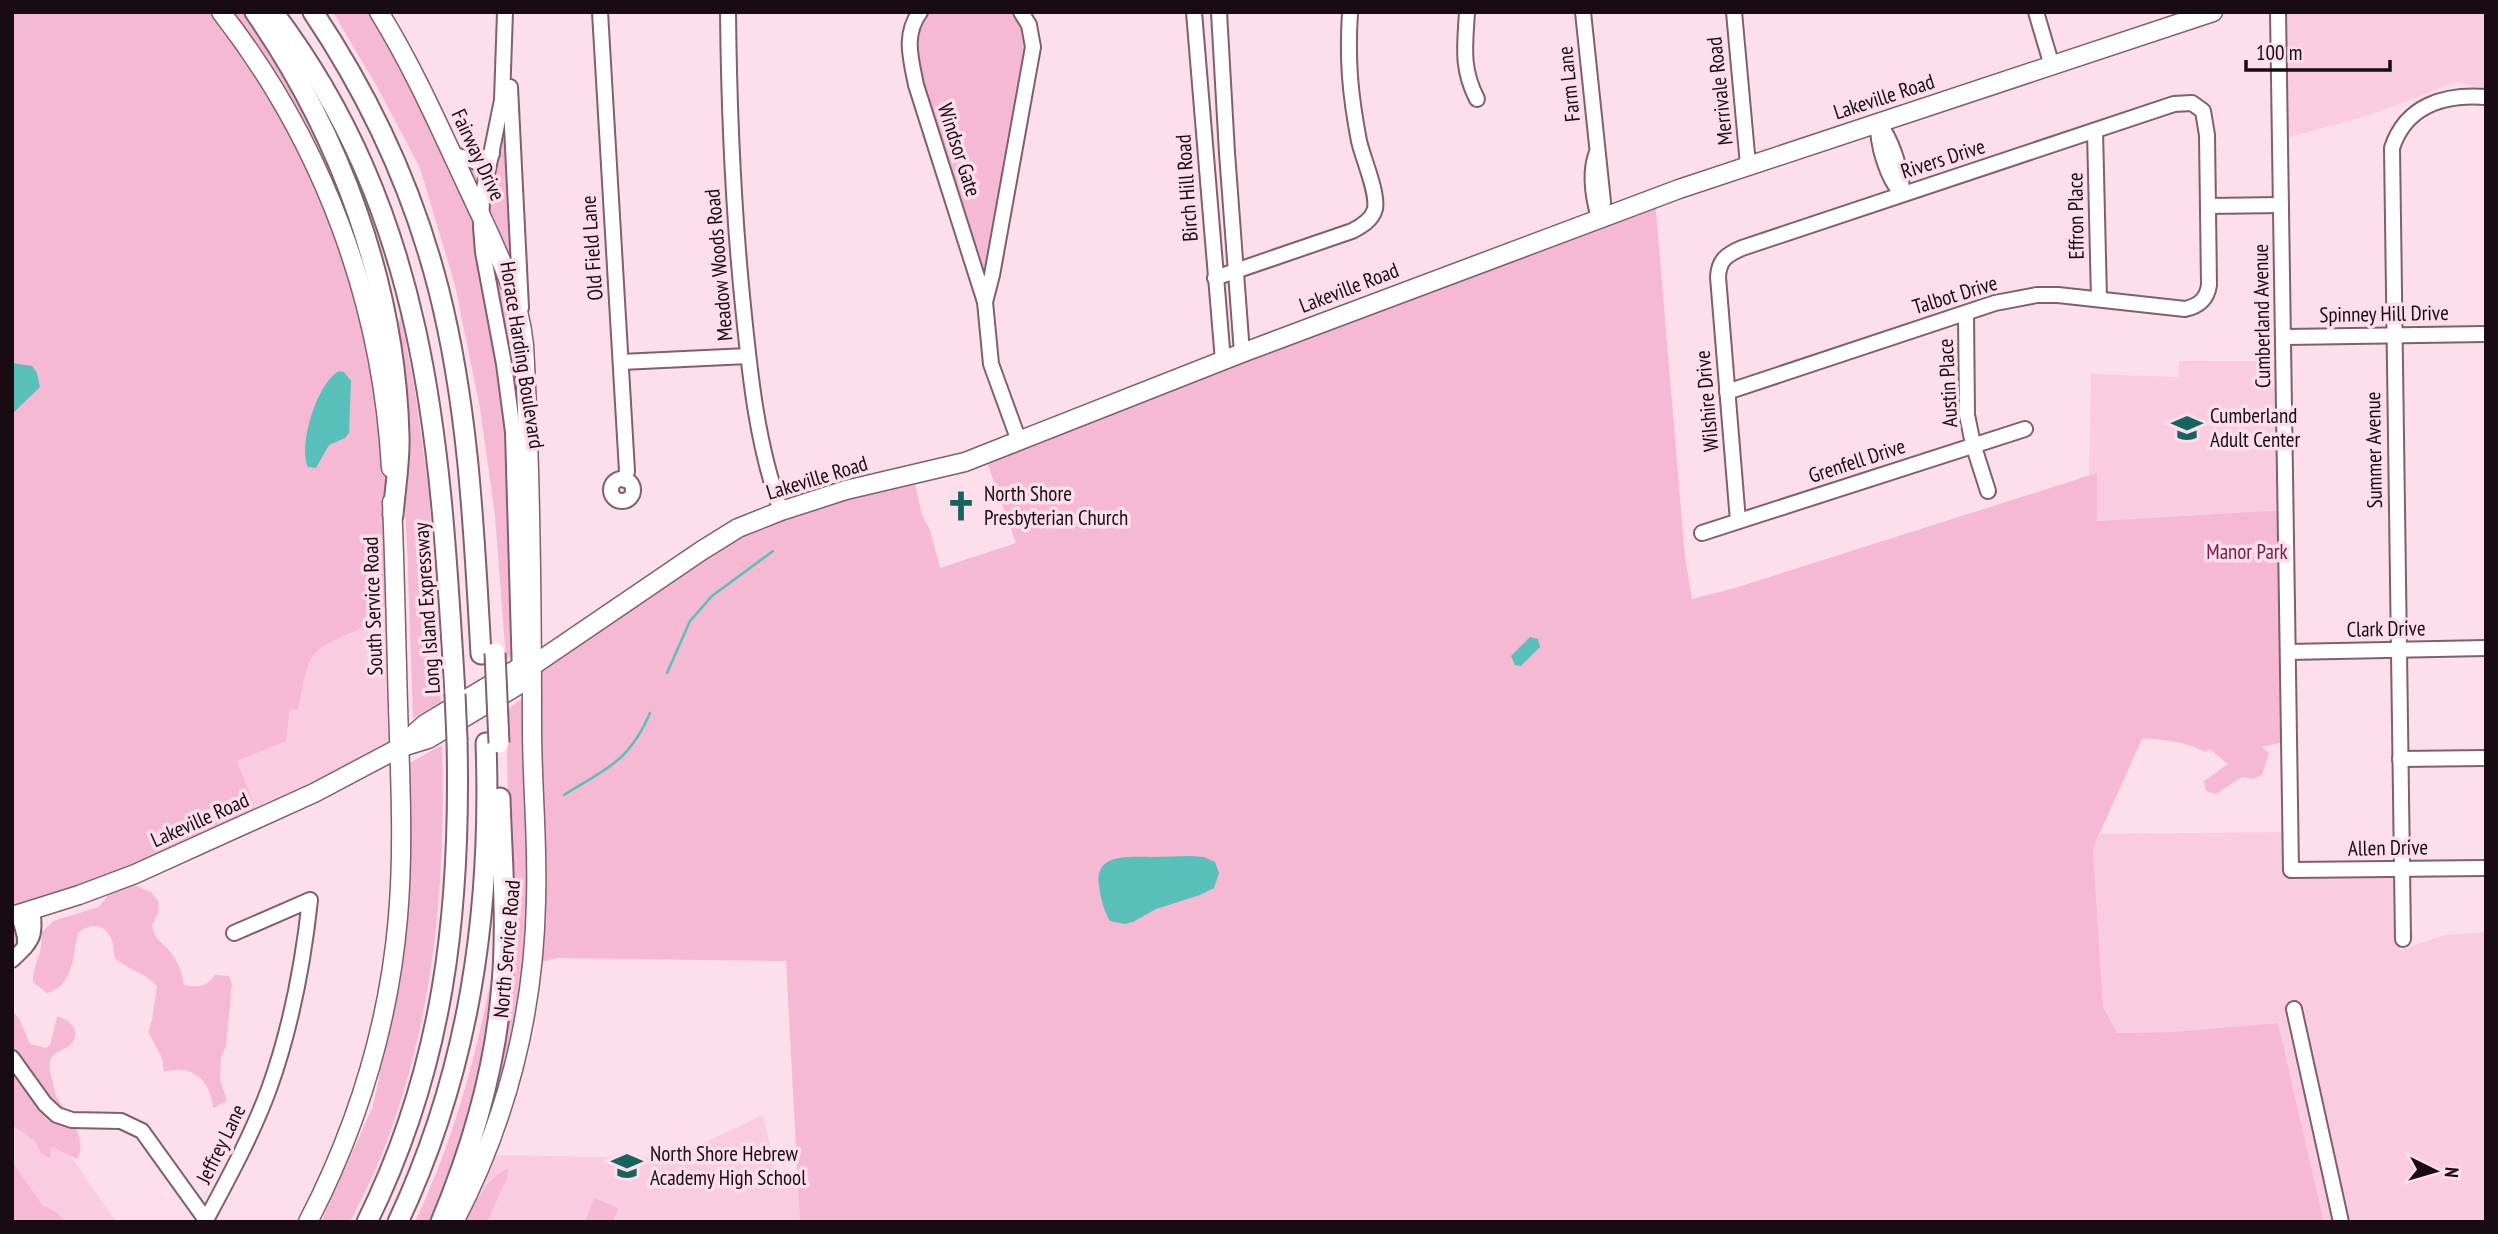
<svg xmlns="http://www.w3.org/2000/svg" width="2498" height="1234" viewBox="0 0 2498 1234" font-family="'PT Sans Narrow',sans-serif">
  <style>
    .built { fill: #facce0 }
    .green { fill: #f5b9d3 }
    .water { fill: #59bfb9 }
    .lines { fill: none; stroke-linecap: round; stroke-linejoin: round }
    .stream { stroke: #59bfb9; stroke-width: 2.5 }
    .minor-casing { stroke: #805f6e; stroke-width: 18 }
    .major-casing { stroke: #805f6e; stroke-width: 21 }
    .highway-casing { stroke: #805f6e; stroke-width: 23 }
    .minor { stroke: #fff; stroke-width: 14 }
    .major { stroke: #fff; stroke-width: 18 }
    .highway { stroke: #fff; stroke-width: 19 }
    .highway-bridge-casing { stroke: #805f6e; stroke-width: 23; stroke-linecap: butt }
    .highway-bridge { stroke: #fff; stroke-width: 19 }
    .labels { text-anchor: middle; stroke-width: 7; stroke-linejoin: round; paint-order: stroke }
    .street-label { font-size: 21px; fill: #180b11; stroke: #fddeeb }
    .poi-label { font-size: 21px; fill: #180b11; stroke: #fddeeb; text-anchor: start }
    .park-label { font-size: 21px; fill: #73204d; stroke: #fddeeb }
  </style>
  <rect width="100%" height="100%" fill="#fddeeb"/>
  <!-- built -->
  <g class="built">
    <path d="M 2278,12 L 2486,12 L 2486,89 L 2456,82 L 2370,115 L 2279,140 Z"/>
    <path d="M 2179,361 L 2283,361 L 2285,510 L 2096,521 L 2097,474 L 2089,476 L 2091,374 L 2178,377 Z"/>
    <path d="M 393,603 L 397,751 L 260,820 L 236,761 L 286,741 L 291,701 L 323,636 Z"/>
    <path d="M 2289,832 L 2291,878 L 2398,877 L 2400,950 L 2445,935 L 2486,932 L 2486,1222 L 2324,1222 L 2291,1078 L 2175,1032 L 2119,1033 L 2103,1007 L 2093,847 L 2100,834 Z"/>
    <path d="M 12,1074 L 29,1095 L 116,1222 L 12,1222 Z"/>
    <path d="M 763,1115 L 776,1173 L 799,1190 L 800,1222 L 454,1222 L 485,1155 L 671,1158 Z"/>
  </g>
  <!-- green -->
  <g class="green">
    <path d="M 12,12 L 218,12 L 277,96 L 358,285 L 388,452 L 393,603 L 379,610 C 375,631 328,635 313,656 C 303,672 302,692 298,710 L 290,709 L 286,741 L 237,761 L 260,820 L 30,912 L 32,923 L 12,958 Z"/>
    <path d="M 230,12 L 244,12 L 305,110 L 350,210 L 376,305 C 354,242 334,178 303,119 C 283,81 256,46 230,12 Z"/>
    <path d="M 333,12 L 372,12 L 398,54 L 474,214 L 504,395 L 510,449 L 512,655 L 506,660 L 495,516 L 480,408 L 455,285 L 420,168 L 380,92 Z"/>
    <path d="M 920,12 L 1021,12 L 1033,36 L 985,302 L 916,85 L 914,22 Z"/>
    <path d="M 505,36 L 527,432 L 513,432 L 482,239 L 453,154 L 468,161 L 492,154 Z"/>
    <path d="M 1655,199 L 1685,557 L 1692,599 L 1735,588 L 2097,473 L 2097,521 L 2285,510 L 2284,742 L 2262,747 L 2269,753 L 2262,775 L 2253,779 L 2242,777 L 2216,794 L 2206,791 L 2204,781 L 2228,764 L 2210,749 L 2204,752 C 2190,743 2159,738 2142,739 L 2093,848 L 2103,1007 L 2118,1033 L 2175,1032 L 2278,1023 L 2324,1222 L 800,1222 L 786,961 L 557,958 L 533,964 L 532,666 L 738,528 L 913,475 L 922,515 L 930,530 L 940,568 L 1016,543 L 984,454 Z"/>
    <path d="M 401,317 L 415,391 L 429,492 L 441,702 L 413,718 L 407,542 L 394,332 Z"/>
    <path d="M 521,699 L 525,699 C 528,803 539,927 517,1029 C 510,1063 496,1098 486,1131 L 502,1062 L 509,1006 L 512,934 L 507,758 L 508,709 Z"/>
    <path d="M 442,745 C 446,886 434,1022 382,1154 C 373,1177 361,1200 350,1222 L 321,1222 L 373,1106 L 402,970 L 409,862 L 406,765 Z"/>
    <path d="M 130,883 L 151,892 L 159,902 L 158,913 L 152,925 C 155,941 162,941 171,953 C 179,963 182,973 184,985 C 198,988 207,987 215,975 L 229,976 L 232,984 L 226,1045 L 221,1058 L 220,1079 L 227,1101 L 213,1108 C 211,1081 193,1063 164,1072 L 162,1058 L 148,1032 L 152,1020 L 157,986 C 146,973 127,970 114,957 C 115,933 100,916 78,933 C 73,954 74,986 47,993 L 33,982 C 33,961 44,955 41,933 L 53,921 L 99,907 L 115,886 Z"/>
    <path d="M 499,937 L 485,1075 L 437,1222 L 415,1222 C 459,1129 481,1037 499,937 Z"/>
    <path d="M 12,1011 L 19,1018 L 30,1044 L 46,1048 L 50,1045 L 57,1017 C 70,1018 81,1032 72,1043 C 63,1053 47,1050 50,1070 C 50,1072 56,1095 56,1096 C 58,1101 63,1105 66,1110 C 74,1123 87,1146 77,1159 L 51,1146 L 50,1159 L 42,1154 L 34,1140 L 12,1125 Z"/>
    <path d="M 12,1161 L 42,1205 L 58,1213 L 65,1222 L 12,1222 Z"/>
    <path d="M 508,1168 L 507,1178 L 487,1222 L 465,1222 C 477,1200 485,1180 508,1168 Z"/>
    <path d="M 594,1198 L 618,1208 L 613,1222 L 585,1222 Z"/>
  </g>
  <!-- water -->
  <g class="water">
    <path d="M 12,363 L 32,366 L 37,373 L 40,387 L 12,414 Z"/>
    <path d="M 339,371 L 344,372 L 351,381 L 349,433 L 345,438 L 329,445 L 316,468 L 308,467 C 298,445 317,383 339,371 Z"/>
    <path d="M 1530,637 L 1538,639 L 1540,647 L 1521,666 L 1515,665 L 1511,656 Z"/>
    <path d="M 1191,856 L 1204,857 L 1215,862 L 1219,873 L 1214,888 L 1200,895 L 1156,909 L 1133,922 L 1125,924 L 1110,921 C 1104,911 1101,900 1099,886 C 1094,853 1128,857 1151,857 C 1164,857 1178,856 1191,856 Z"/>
  </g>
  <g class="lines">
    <!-- stream -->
    <g class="stream">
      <path d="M 667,673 L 690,621 L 712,596 L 773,551"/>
      <path d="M 564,795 C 607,768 629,762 650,713"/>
    </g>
    <!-- minor casing -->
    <g class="minor-casing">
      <g id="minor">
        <path d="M 505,12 L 502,100 L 482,199 L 481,227 L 483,252 L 504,364 L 513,432 L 520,674"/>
        <path d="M 600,12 L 627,471 L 625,480"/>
        <path d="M 728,12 C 729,110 733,208 743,306 C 750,376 757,445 781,511"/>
        <path d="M 920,12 C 903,35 911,59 916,85 L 985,302 L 992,275 L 1033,47 L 1029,25 L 1021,12"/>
        <path d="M 1194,12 L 1223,361"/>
        <path d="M 1219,12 L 1227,153 L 1242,353"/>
        <path d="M 1467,12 C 1465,46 1461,68 1477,99"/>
        <path d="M 1583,12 L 1603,202 L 1599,218 C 1593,197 1589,172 1597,152"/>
        <path d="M 1734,12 L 1748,165"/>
        <path d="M 2036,12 L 2052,66"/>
        <path d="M 2278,12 L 2291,870 L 2486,868"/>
        <path d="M 510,87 L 521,308"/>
        <path d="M 1878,122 C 1892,140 1902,171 1902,194 C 1887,178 1877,144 1878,122 Z"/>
        <path d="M 2095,131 L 2099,299"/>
        <path d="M 453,154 L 476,162 L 492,154"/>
        <path d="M 2208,206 L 2281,205"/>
        <path d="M 1215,278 L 1352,231 C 1362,226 1372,220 1375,209 C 1378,192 1363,159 1359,141 C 1350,94 1347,60 1350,12"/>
        <path d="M 985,302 L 991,364 L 1019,441"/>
        <path d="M 1966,313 L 1967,415 L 1973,444 L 1988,491"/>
        <path d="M 2283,337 L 2486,334"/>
        <path d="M 621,362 L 748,356"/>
        <path d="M 1727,392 L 1995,303 L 2037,295 L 2058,295 L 2185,309 C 2199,306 2207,299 2209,285 L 2207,135 L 2203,111 L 2192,103 L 2174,104 L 1742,248 C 1726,255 1719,260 1718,277 L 1738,521"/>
        <circle cx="622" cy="490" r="11"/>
        <path d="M 1702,533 L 2025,429"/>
        <path d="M 2288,652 L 2486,648"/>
        <path d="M 2400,759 L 2486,758"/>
        <path d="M 19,914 L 25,937 L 25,947"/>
        <path d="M 2403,939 L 2392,148 C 2406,105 2445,94 2486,97"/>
        <path d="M 12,960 C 31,942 37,937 32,910"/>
        <path d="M 2294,1009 L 2341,1222"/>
        <path d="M 12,1058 L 45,1104 L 57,1115 L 72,1120 L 121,1121 L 142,1131 L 206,1220 C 229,1177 252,1135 269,1089 C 291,1028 303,965 310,900 L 234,933"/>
      </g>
    </g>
    <!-- major casing -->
    <g class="major-casing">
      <g id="major">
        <path d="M 221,12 C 323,143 382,302 391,468"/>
        <path d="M 379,12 C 413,67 439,126 466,184 C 490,236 518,287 524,345 C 531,472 532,600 532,727 C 532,785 538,843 536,901 C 534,1014 506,1122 454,1222"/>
        <path d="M 404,743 L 425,724 L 520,667 L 532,666"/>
        <path d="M 12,916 L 79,895 L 135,874 L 314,793 L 399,748 L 428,739 L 520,684 L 532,666 L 701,551 L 738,528 L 781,511 L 846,490 L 965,462 L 1242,353 L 1679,189 L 2213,12"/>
        <path d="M 308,1222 C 357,1127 389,1024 398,917 C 404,847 400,775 398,705 C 396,637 395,570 392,502"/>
      </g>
    </g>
    <!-- highway casing -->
    <g class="highway-casing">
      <g id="highway">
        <path d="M 255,12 C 341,136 395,285 399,435 C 400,462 395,489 393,515"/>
        <path d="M 273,12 C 430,220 440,445 455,694"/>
        <path d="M 313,12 C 370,97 414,192 439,291 C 469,410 474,532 481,654"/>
        <path d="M 367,1222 C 444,1066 461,912 457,740"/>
        <path d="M 398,1222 C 470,1069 492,910 486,743"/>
        <path d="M 441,1222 C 471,1150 494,1073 501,995 C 508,930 502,863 500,798"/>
      </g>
    </g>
    <!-- minor -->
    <use href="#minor" class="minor"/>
    <!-- major -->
    <use href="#major" class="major"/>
    <!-- highway -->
    <use href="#highway" class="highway"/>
    <!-- highway-bridge casing -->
    <g class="highway-bridge-casing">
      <g id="highway-bridge">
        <path d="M 495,653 L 499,743"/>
        <path d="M 455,694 L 457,740"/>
      </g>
    </g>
    <!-- highway-bridge -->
    <use href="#highway-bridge" class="highway-bridge"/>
  </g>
  <!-- icons -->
  <defs>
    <g id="school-bare" transform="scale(2.415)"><path d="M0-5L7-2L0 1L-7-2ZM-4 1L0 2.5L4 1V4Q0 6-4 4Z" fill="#166460" stroke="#fddeeb" stroke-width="2.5" paint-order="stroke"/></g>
    <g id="church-bare" transform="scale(2.415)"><path d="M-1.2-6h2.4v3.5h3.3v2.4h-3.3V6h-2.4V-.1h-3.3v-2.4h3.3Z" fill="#166460" stroke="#fddeeb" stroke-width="2.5" paint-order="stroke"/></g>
  </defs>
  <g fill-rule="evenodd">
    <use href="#school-bare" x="2187" y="428"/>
    <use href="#church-bare" x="961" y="506"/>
    <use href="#school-bare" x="627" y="1166"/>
  </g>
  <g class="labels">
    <!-- street labels -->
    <g class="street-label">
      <text transform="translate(1569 84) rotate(-96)" y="7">Farm Lane</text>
      <text transform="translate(1720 91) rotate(-96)" y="7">Merrivale Road</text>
      <text transform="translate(1884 97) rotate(-18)" y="7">Lakeville Road</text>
      <text transform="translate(959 150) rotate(72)" y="7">Windsor Gate</text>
      <text transform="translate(478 155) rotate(65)" y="7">Fairway Drive</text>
      <text transform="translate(1943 159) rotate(-18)" y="7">Rivers Drive</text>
      <text transform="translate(1187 188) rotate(-94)" y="7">Birch Hill Road</text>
      <text transform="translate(2076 216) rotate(-91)" y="7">Effron Place</text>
      <text transform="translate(592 248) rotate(-94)" y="7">Old Field Lane</text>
      <text transform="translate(719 265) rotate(-95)" y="7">Meadow Woods Road</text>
      <text transform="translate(1349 288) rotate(-21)" y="7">Lakeville Road</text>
      <text transform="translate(1955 295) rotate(-17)" y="7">Talbot Drive</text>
      <text transform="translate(2384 314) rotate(-1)" y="7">Spinney Hill Drive</text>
      <text transform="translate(2262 316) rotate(-91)" y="7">Cumberland Avenue</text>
      <text transform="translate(522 355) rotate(81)" y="7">Horace Harding Boulevard</text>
      <text transform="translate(1948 383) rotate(-93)" y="7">Austin Place</text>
      <text transform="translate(1707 401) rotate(-95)" y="7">Wilshire Drive</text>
      <text transform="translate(2374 450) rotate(-91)" y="7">Summer Avenue</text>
      <text transform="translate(1857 461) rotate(-18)" y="7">Grenfell Drive</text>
      <text transform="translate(817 478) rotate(-17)" y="7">Lakeville Road</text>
      <text transform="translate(373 606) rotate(-92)" y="7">South Service Road</text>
      <text transform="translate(427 608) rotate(-94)" y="7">Long Island Expressway</text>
      <text transform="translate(2386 629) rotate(-1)" y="7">Clark Drive</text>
      <text transform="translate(200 820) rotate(-24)" y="7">Lakeville Road</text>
      <text transform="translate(2388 848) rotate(-1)" y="7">Allen Drive</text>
      <text transform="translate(507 949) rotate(-85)" y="7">North Service Road</text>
      <text transform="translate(221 1144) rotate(-64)" y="7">Jeffrey Lane</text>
    </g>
    <!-- poi labels -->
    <g class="poi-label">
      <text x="2210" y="423">Cumberland<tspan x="2210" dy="24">Adult Center</tspan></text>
      <text x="984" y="501">North Shore<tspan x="984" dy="24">Presbyterian Church</tspan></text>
      <text x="650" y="1161">North Shore Hebrew<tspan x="650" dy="24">Academy High School</tspan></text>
    </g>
    <!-- park labels -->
    <g class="park-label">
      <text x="2247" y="559">Manor Park</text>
    </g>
  </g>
  <!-- border -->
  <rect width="2498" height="1234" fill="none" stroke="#180b11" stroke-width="28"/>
  <!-- north arrow -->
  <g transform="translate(2435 1171) rotate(95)" stroke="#fddeeb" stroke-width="5" paint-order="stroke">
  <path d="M0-5L12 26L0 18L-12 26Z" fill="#180b11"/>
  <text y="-10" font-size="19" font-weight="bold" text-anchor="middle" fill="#180b11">N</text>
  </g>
  <!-- scale -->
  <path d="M2246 60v10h144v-10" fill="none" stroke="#180b11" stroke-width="3.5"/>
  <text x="2256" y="60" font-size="21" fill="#180b11" stroke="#fddeeb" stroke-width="5" paint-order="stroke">100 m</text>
</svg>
